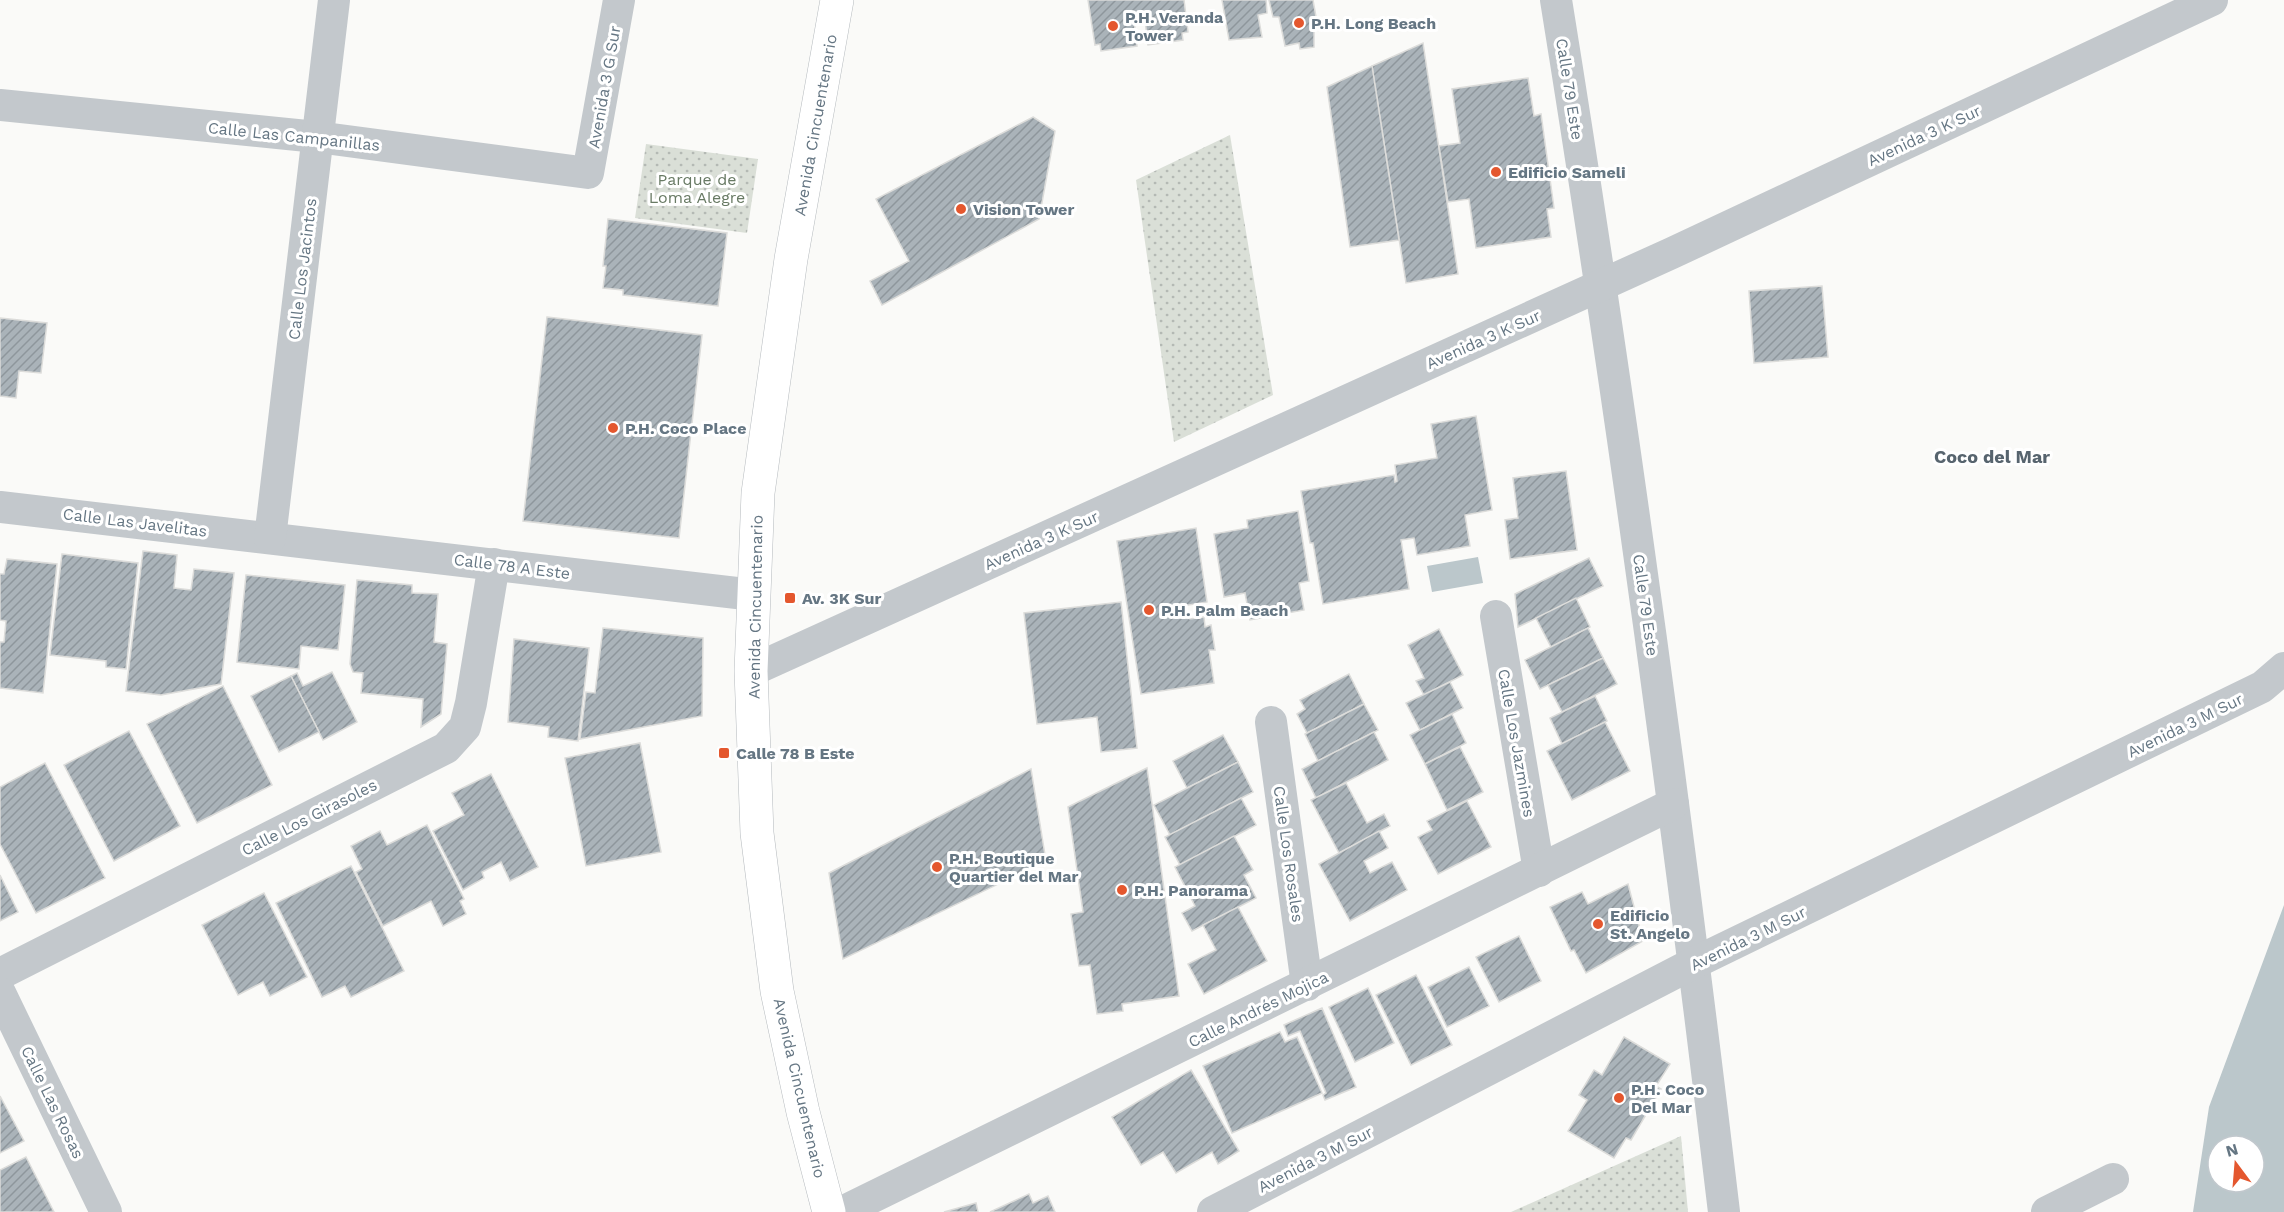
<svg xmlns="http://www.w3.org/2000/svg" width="2284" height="1212" viewBox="0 0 2284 1212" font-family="'Work Sans',sans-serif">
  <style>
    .grass { fill: url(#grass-dots) }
    .water { fill: #bbc7cb; fill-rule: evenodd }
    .building { fill: url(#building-hatch); stroke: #dcdcda; stroke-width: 1.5 }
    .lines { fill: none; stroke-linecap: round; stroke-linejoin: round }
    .primary-casing { stroke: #b5babe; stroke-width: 34 }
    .street { stroke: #c3c8cc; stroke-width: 32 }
    .primary { stroke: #fff; stroke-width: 33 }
    .poi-dot { fill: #e4572e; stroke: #fff; stroke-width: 2 }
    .labels { text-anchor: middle; stroke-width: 6; stroke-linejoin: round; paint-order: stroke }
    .poi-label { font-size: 16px; font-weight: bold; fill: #657683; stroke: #fff; text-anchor: start }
    .street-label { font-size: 16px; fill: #657683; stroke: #fff }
    .park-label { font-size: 16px; fill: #687a64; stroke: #fff }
    .neighbourhood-label { font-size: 18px; font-weight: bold; fill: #57646e; stroke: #fff }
  </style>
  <defs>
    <pattern id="grass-dots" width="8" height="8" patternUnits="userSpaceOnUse" patternTransform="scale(1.5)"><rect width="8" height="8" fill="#dadfd7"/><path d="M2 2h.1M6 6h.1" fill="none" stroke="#b4b9b4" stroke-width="1.8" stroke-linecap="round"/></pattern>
    <pattern id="building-hatch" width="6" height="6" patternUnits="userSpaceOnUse" patternTransform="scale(1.5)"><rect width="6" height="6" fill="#aab3b9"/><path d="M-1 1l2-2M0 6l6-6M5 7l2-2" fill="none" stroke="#8e969c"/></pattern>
  </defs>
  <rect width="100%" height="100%" fill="#fafaf8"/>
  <!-- grass -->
  <g class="grass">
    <path d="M 1230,135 L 1273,395 L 1174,442 L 1136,180 Z"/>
    <path d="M 646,144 L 758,159 L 747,233 L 635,218 Z"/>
    <path d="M 1681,1136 L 1688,1212 L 1511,1212 Z"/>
  </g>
  <!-- water -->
  <g class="water">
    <path d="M 1478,557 L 1483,583 L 1432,592 L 1427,566 Z"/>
    <path d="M 2284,905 L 2284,1212 L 2193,1212 L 2209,1107 ZM 2218,1146 L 2254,1146 L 2254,1182 L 2218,1182 Z"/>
  </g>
  <!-- building -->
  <g class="building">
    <path d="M 1088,0 L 1184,0 L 1188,32 L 1182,33 L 1183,40 L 1148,45 L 1145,20 L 1134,21 L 1137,46 L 1101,51 L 1100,44 L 1095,45 Z"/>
    <path d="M 1222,0 L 1266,0 L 1267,13 L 1258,15 L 1262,37 L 1229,40 Z"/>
    <path d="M 1269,0 L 1313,0 L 1318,28 L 1314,29 L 1314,47 L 1300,49 L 1299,43 L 1285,46 L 1279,17 L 1273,17 Z"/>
    <path d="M 1423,43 L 1458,274 L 1406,283 L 1372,66 Z"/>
    <path d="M 1372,66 L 1399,240 L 1350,247 L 1327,87 Z"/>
    <path d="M 1528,78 L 1534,116 L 1541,114 L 1554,208 L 1547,209 L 1551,237 L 1476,248 L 1469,199 L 1448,202 L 1439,146 L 1460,143 L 1452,89 Z"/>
    <path d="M 1033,117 L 1055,131 L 1039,219 L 882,305 L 870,281 L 909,261 L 876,199 Z"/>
    <path d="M 608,219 L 727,233 L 718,306 L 623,295 L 623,290 L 603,288 L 606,266 L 603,266 Z"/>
    <path d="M 1822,286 L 1828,357 L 1754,363 L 1749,291 Z"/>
    <path d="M 547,317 L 702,335 L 679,538 L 523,521 Z"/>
    <path d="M 0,318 L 47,323 L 41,373 L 19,371 L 16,398 L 0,396 Z"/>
    <path d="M 1476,416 L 1492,510 L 1465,515 L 1470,546 L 1417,555 L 1414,538 L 1401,540 L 1409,589 L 1323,604 L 1313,543 L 1310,543 L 1301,491 L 1394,475 L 1395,482 L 1397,481 L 1395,465 L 1437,458 L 1431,424 Z"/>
    <path d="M 1566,471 L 1577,550 L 1510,559 L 1505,520 L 1518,518 L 1513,478 Z"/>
    <path d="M 1298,511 L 1309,581 L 1299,583 L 1304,610 L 1250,620 L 1245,593 L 1224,597 L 1214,534 L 1248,528 L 1247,520 Z"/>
    <path d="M 1196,528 L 1207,602 L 1170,608 L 1171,616 L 1189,613 L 1190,619 L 1204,617 L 1205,627 L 1211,625 L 1215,650 L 1209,650 L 1214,683 L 1141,694 L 1117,541 Z"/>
    <path d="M 143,551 L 177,555 L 174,588 L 191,590 L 194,569 L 234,573 L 221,684 L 161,695 L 126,691 Z"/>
    <path d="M 62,554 L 138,563 L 126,669 L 106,667 L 106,661 L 50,655 Z"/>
    <path d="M 1589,558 L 1603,586 L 1518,627 L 1515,594 Z"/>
    <path d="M 7,559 L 57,564 L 43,693 L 0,688 L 0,642 L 4,642 L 6,621 L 0,620 L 0,574 L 4,574 Z"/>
    <path d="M 246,575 L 345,585 L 338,650 L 301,646 L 299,669 L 237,662 Z"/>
    <path d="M 357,580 L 412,585 L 412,593 L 438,594 L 434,642 L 447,644 L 441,714 L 421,727 L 423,699 L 361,693 L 363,673 L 353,672 L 350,664 Z"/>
    <path d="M 1576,598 L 1590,627 L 1551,647 L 1536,618 Z"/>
    <path d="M 1121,602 L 1137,748 L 1101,752 L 1097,717 L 1037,724 L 1024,613 Z"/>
    <path d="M 603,628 L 703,638 L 702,716 L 580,739 L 586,692 L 595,693 Z"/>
    <path d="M 1588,628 L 1603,658 L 1540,689 L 1525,660 Z"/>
    <path d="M 1439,629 L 1463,675 L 1424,695 L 1416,681 L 1424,678 L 1408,645 Z"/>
    <path d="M 514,639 L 589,648 L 578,741 L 548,737 L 549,727 L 508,722 Z"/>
    <path d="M 1603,658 L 1617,684 L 1562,712 L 1548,685 Z"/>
    <path d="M 332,672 L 357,722 L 323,740 L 291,676 L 297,673 L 303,686 Z"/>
    <path d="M 1349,674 L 1364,704 L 1307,733 L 1297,714 L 1305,709 L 1300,700 Z"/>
    <path d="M 291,676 L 319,732 L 279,752 L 251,696 Z"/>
    <path d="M 1450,682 L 1463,708 L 1420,730 L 1406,703 Z"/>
    <path d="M 223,686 L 272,785 L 197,823 L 147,724 Z"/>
    <path d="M 1595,696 L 1607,721 L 1562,744 L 1550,718 Z"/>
    <path d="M 1364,704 L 1378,730 L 1318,761 L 1305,734 Z"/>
    <path d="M 1452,714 L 1466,743 L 1425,764 L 1410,735 Z"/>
    <path d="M 1605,722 L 1630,771 L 1572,800 L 1547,751 Z"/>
    <path d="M 129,731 L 180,826 L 114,861 L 64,765 Z"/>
    <path d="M 1374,732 L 1388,760 L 1316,798 L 1302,769 Z"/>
    <path d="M 1223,735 L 1238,762 L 1187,788 L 1173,761 Z"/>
    <path d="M 640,743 L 661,852 L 586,866 L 565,758 Z"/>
    <path d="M 1460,747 L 1483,792 L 1447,810 L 1425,764 Z"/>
    <path d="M 1238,762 L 1253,792 L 1170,835 L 1154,805 Z"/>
    <path d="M 45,763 L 105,878 L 36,913 L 0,844 L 0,787 Z"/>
    <path d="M 1147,768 L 1179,996 L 1122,1004 L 1123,1011 L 1097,1014 L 1090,965 L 1079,966 L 1071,914 L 1083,912 L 1068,807 Z"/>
    <path d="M 1031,769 L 1046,861 L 843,959 L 829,873 Z"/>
    <path d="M 491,774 L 538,867 L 510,881 L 501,862 L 482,872 L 484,878 L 463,890 L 433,831 L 464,815 L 452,793 Z"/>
    <path d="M 1346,783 L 1367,823 L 1384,814 L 1390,826 L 1339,853 L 1311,800 Z"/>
    <path d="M 1241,798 L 1256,825 L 1180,865 L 1165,837 Z"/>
    <path d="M 1467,801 L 1491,847 L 1438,874 L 1418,837 L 1432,830 L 1427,821 Z"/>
    <path d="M 427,825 L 464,899 L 460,901 L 466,914 L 443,926 L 431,901 L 383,926 L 356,872 L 362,869 L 351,846 L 380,831 L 387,845 Z"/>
    <path d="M 1379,831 L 1388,848 L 1364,861 L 1370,873 L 1392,862 L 1407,890 L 1350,921 L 1319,864 Z"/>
    <path d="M 1234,836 L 1253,870 L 1244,875 L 1256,898 L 1192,931 L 1182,913 L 1195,906 L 1175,867 Z"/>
    <path d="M 351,866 L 404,971 L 351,997 L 345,986 L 322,997 L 276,903 Z"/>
    <path d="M 0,875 L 18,912 L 0,921 Z"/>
    <path d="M 1628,884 L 1643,941 L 1586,973 L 1574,950 L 1571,951 L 1550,907 L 1582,892 L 1588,904 Z"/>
    <path d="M 264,893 L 307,977 L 270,996 L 263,982 L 238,995 L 202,925 Z"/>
    <path d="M 1238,907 L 1267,961 L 1204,994 L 1188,964 L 1216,950 L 1203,925 Z"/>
    <path d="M 1519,936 L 1541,981 L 1499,1002 L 1476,957 Z"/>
    <path d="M 1469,967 L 1489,1006 L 1447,1027 L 1428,987 Z"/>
    <path d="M 1416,975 L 1452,1045 L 1411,1065 L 1376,995 Z"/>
    <path d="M 1368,988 L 1394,1043 L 1355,1062 L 1329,1007 Z"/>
    <path d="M 1322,1008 L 1356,1087 L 1325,1100 L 1323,1095 L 1326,1093 L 1300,1031 L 1288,1036 L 1284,1025 Z"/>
    <path d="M 1280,1032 L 1285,1042 L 1297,1037 L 1322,1093 L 1232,1133 L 1203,1066 Z"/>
    <path d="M 1624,1037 L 1670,1064 L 1656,1086 L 1661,1089 L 1631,1140 L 1626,1138 L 1614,1158 L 1568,1131 L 1587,1100 L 1579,1095 L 1594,1070 L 1602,1075 Z"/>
    <path d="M 1191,1070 L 1239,1151 L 1218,1164 L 1212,1152 L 1176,1173 L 1163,1152 L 1141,1165 L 1112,1117 Z"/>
    <path d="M 0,1096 L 24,1141 L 0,1153 Z"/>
    <path d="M 26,1157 L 54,1212 L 0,1212 L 0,1170 Z"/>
    <path d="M 1029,1194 L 1033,1203 L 1048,1196 L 1055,1212 L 990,1212 Z"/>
    <path d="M 976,1203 L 978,1212 L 944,1212 Z"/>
  </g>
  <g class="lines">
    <!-- primary casing -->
    <g class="primary-casing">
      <path id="primary" d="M 829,1212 L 803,1112 L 777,991 L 757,833 L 751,671 L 758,493 L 791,259 L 837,0"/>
    </g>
    <!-- street -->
    <g class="street">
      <path d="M 1556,0 C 1621,403 1676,807 1724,1212"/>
      <path d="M 0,105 L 317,137 L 588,173 L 619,0"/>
      <path d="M 0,507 L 754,595"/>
      <path d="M 270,538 L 334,0"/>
      <path d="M 1496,616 L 1539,871"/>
      <path d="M 751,671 L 1672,253 L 2212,0"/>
      <path d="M 1271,722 L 1307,985"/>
      <path d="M 0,974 L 446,748 L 465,727 L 471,703 L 494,564"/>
      <path d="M 0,993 L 106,1212"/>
      <path d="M 842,1212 L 1673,804"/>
      <path d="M 1213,1212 L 1694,963 L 2262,687 L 2284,668"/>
      <path d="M 2047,1212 L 2113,1179"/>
    </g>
    <!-- primary -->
    <use href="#primary" class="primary"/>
  </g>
  <!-- markers -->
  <g class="poi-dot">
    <circle cx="1299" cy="23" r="6"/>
    <circle cx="1113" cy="26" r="6"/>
    <circle cx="1496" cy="172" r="6"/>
    <circle cx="961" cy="209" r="6"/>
    <circle cx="613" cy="428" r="6"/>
    <rect x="784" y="592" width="12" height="12" rx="3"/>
    <circle cx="1149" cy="610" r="6"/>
    <rect x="718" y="747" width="12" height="12" rx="3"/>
    <circle cx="937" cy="867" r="6"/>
    <circle cx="1122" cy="890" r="6"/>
    <circle cx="1598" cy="924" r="6"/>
    <circle cx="1619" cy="1098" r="6"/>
  </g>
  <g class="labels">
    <!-- poi labels -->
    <g class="poi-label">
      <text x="1125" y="23">P.H. Veranda<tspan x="1125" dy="18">Tower</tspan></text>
      <text x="1311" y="29">P.H. Long Beach</text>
      <text x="1508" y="178">Edificio Sameli</text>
      <text x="973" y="215">Vision Tower</text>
      <text x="625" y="434">P.H. Coco Place</text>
      <text x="802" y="604">Av. 3K Sur</text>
      <text x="1161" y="616">P.H. Palm Beach</text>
      <text x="736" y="759">Calle 78 B Este</text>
      <text x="949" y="864">P.H. Boutique<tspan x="949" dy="18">Quartier del Mar</tspan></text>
      <text x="1134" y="896">P.H. Panorama</text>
      <text x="1610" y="921">Edificio<tspan x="1610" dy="18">St. Angelo</tspan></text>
      <text x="1631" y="1095">P.H. Coco<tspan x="1631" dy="18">Del Mar</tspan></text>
    </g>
    <!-- street labels -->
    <g class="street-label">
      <text transform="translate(604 87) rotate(-80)" y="6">Avenida 3 G Sur</text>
      <text transform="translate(1570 89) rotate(81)" y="6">Calle 79 Este</text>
      <text transform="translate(815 125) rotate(-80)" y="6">Avenida Cincuentenario</text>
      <text transform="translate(1924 135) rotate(-25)" y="6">Avenida 3 K Sur</text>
      <text transform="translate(294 136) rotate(6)" y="6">Calle Las Campanillas</text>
      <text transform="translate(302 269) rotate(-83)" y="6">Calle Los Jacintos</text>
      <text transform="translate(1483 339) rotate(-24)" y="6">Avenida 3 K Sur</text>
      <text transform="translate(135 522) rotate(7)" y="6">Calle Las Javelitas</text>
      <text transform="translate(1041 540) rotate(-24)" y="6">Avenida 3 K Sur</text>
      <text transform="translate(512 566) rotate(7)" y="6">Calle 78 A Este</text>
      <text transform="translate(1646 605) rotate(82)" y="6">Calle 79 Este</text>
      <text transform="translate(755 607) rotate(-89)" y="6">Avenida Cincuentenario</text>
      <text transform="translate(2185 725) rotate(-26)" y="6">Avenida 3 M Sur</text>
      <text transform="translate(1517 743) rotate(80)" y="6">Calle Los Jazmines</text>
      <text transform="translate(309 817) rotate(-27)" y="6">Calle Los Girasoles</text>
      <text transform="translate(1289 854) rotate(82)" y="6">Calle Los Rosales</text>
      <text transform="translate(1748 938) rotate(-26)" y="6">Avenida 3 M Sur</text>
      <text transform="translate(1258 1009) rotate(-26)" y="6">Calle Andrés Mojica</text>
      <text transform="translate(800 1088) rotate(77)" y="6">Avenida Cincuentenario</text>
      <text transform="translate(53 1102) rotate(64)" y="6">Calle Las Rosas</text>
      <text transform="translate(1315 1159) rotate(-27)" y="6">Avenida 3 M Sur</text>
    </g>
    <!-- park labels -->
    <g class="park-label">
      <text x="697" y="185">Parque de<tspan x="697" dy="18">Loma Alegre</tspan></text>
    </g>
    <!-- neighbourhood labels -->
    <g class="neighbourhood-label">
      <text x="1992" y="463">Coco del Mar</text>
    </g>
  </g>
  <!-- north arrow -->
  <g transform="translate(2236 1164) rotate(344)"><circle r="28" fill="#ffffff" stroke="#c1c8cd" stroke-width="1.5"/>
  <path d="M0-4.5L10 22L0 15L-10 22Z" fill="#e4572e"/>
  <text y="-9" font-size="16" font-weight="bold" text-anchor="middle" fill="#657683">N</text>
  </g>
</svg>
